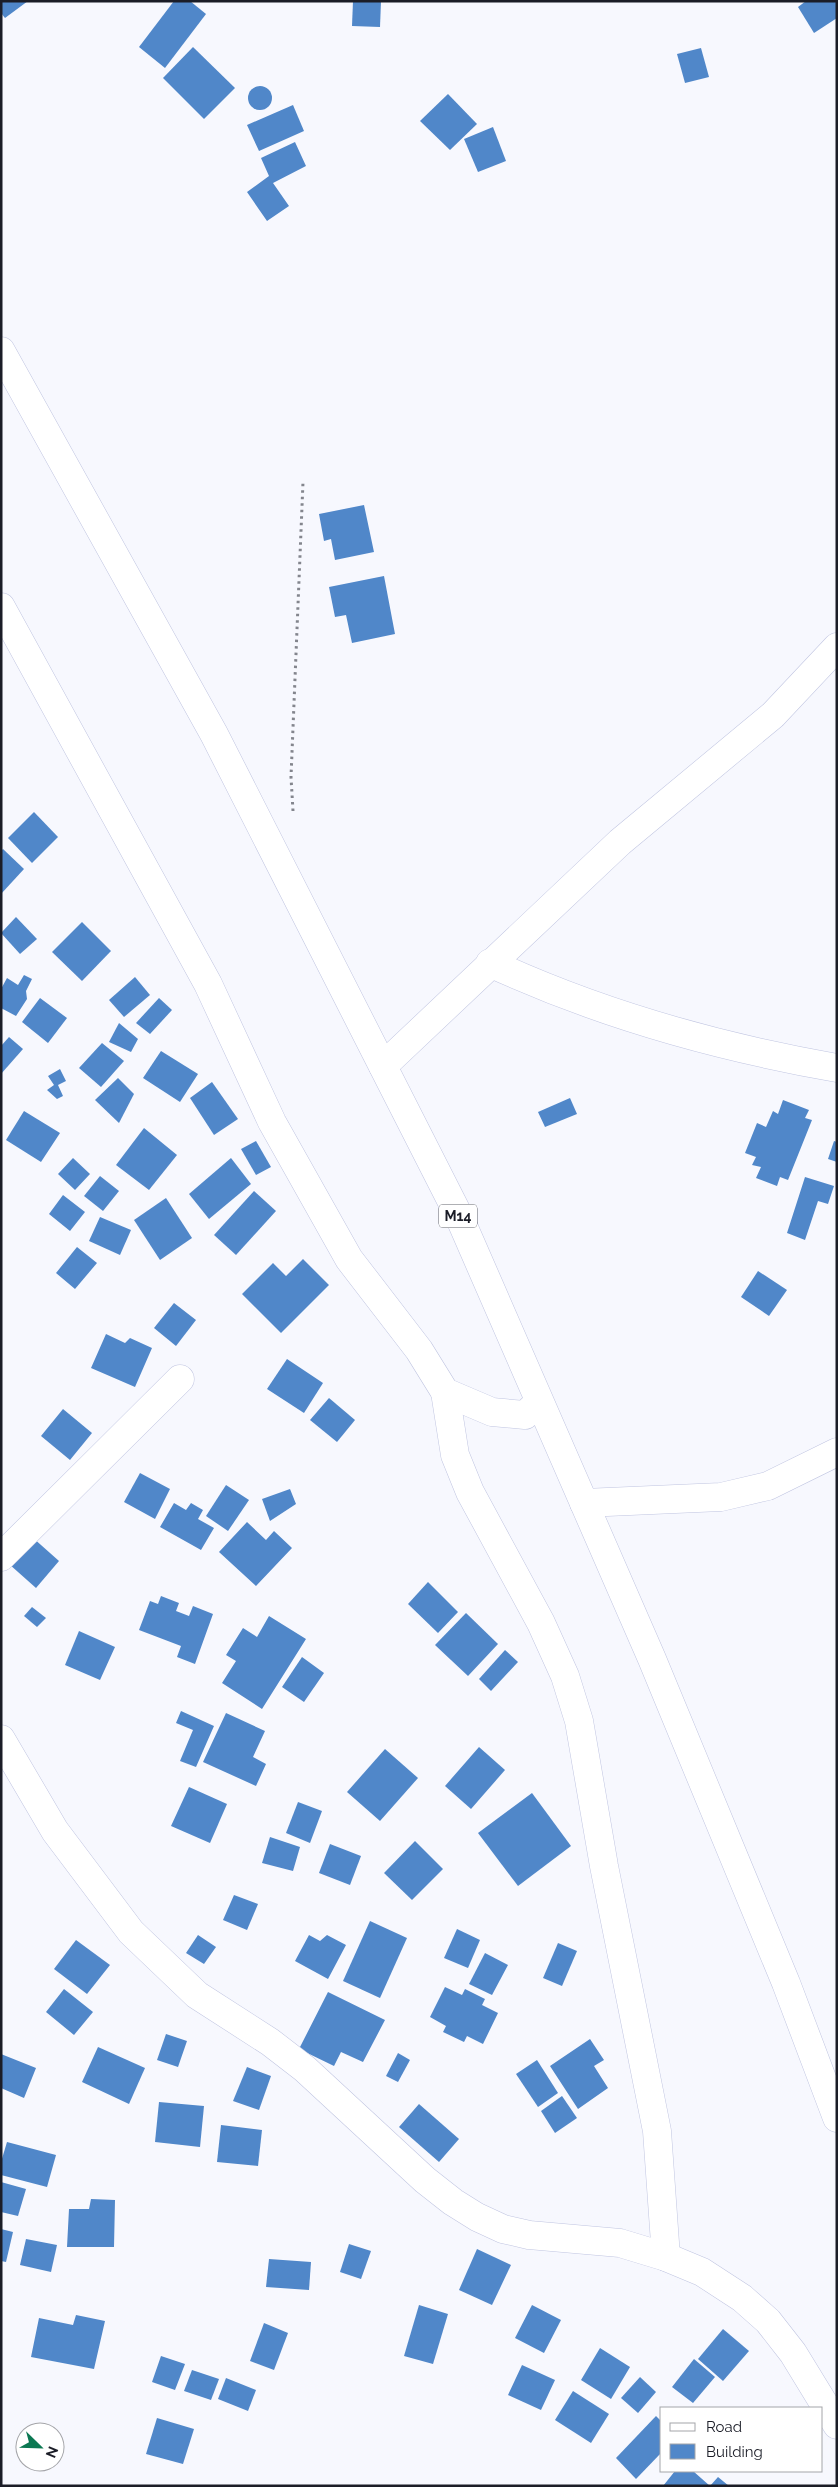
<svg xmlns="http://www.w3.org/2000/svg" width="838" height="2487" viewBox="0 0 838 2487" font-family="Raleway,sans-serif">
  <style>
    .building { fill: #5087c9 }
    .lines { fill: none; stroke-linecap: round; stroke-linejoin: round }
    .minor-casing { stroke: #c0c5e1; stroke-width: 29 }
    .tertiary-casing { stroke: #c0c5e1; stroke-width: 29 }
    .trunk-casing { stroke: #c0c5e1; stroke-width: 29 }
    .path { stroke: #83858d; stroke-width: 3; stroke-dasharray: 2.5 4; stroke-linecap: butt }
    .minor { stroke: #fff; stroke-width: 28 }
    .tertiary { stroke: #fff; stroke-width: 28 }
    .trunk { stroke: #fff; stroke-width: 28 }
    .labels { text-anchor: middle; stroke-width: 5; stroke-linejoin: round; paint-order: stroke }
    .shield { fill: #fff; stroke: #5f6168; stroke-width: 1 }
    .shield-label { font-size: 14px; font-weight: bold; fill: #1b1d27 }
  </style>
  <rect width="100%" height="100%" fill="#f7f8fe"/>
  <!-- building -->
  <g class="building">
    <path d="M 1,1 L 28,1 L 5,18 L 1,13 Z"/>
    <path d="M 174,1 L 190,1 L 206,14 L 165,68 L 139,47 Z"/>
    <path d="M 353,1 L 381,1 L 380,27 L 352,26 Z"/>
    <path d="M 806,1 L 837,1 L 837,18 L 814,33 L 798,7 Z"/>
    <path d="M 193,47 L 235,88 L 204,119 L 163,78 Z"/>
    <path d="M 701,48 L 709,77 L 685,83 L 677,54 Z"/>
    <circle cx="260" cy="98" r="12"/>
    <path d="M 448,94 L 477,124 L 450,150 L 420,121 Z"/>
    <path d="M 293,105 L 304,131 L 259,151 L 247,125 Z"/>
    <path d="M 493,127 L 506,161 L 478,172 L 464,139 Z"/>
    <path d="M 295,142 L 306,166 L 273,183 L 289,206 L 267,221 L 247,192 L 269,176 L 261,158 Z"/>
    <path d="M 364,505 L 374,552 L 335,560 L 331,539 L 324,541 L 319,514 Z"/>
    <path d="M 384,576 L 395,634 L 352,643 L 346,615 L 335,617 L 329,587 Z"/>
    <path d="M 34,812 L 58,837 L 32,863 L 8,838 Z"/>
    <path d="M 3,849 L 24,869 L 1,894 L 1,851 Z"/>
    <path d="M 16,917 L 37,939 L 20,954 L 1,933 Z"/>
    <path d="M 82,922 L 111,951 L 82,981 L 52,952 Z"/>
    <path d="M 24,975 L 32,979 L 26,991 L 27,999 L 16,1016 L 1,1008 L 1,989 L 7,978 L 18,985 Z"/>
    <path d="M 135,977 L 150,995 L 124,1017 L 109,1000 Z"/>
    <path d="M 40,998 L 67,1018 L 48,1043 L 22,1022 Z"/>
    <path d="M 159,998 L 172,1010 L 150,1034 L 136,1023 Z"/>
    <path d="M 119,1023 L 138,1039 L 131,1052 L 109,1042 Z"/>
    <path d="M 9,1037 L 23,1049 L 1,1074 L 1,1046 Z"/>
    <path d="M 102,1043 L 124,1061 L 101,1087 L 79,1068 Z"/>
    <path d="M 161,1051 L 198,1074 L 180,1102 L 143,1078 Z"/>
    <path d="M 60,1069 L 66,1081 L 58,1085 L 63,1096 L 57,1099 L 47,1090 L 54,1085 L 48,1076 Z"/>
    <path d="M 118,1078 L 134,1094 L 119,1123 L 95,1100 Z"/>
    <path d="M 212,1082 L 238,1119 L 214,1135 L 190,1098 Z"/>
    <path d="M 570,1098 L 577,1114 L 545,1127 L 538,1112 Z"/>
    <path d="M 783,1100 L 809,1110 L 805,1118 L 812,1120 L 788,1180 L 780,1177 L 777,1186 L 756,1178 L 761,1167 L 752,1165 L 756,1157 L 745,1153 L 757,1123 L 766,1127 L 773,1111 L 778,1114 Z"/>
    <path d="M 24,1111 L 60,1133 L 41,1162 L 6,1140 Z"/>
    <path d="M 144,1128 L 177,1155 L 149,1190 L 116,1165 Z"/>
    <path d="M 256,1141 L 271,1167 L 256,1175 L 241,1149 Z"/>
    <path d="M 834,1141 L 837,1142 L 837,1162 L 828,1159 Z"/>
    <path d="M 73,1158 L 90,1174 L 75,1190 L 58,1174 Z"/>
    <path d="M 231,1158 L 251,1184 L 209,1219 L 189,1194 Z"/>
    <path d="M 100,1176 L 119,1191 L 103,1211 L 84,1196 Z"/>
    <path d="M 805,1177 L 834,1186 L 828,1204 L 818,1201 L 805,1240 L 787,1233 Z"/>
    <path d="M 254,1191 L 276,1211 L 236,1255 L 214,1235 Z"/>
    <path d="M 63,1195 L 85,1212 L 70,1231 L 49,1214 Z"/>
    <path d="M 166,1198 L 192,1238 L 160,1260 L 134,1220 Z"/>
    <path d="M 100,1217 L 131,1230 L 120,1255 L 89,1241 Z"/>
    <path d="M 77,1247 L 97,1263 L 75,1289 L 56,1273 Z"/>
    <path d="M 303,1259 L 329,1285 L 281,1333 L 242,1294 L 273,1263 L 286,1276 Z"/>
    <path d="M 758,1271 L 787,1290 L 769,1316 L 741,1297 Z"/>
    <path d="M 174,1303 L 196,1320 L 176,1346 L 154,1328 Z"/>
    <path d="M 106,1334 L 125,1343 L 130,1338 L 152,1348 L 135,1387 L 91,1368 Z"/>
    <path d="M 287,1359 L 323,1383 L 304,1413 L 267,1389 Z"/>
    <path d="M 329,1398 L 355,1420 L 337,1442 L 310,1420 Z"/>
    <path d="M 63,1409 L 92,1433 L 70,1460 L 41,1436 Z"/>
    <path d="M 140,1473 L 170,1489 L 155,1519 L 124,1502 Z"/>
    <path d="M 226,1485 L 249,1500 L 228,1531 L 206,1516 Z"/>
    <path d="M 290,1489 L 296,1504 L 270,1521 L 262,1499 Z"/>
    <path d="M 174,1503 L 186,1510 L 191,1503 L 203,1510 L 198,1519 L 214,1528 L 201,1550 L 160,1527 Z"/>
    <path d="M 247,1522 L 266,1540 L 274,1531 L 292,1548 L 256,1586 L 219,1552 Z"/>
    <path d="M 32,1537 L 59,1561 L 36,1588 L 9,1564 Z"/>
    <path d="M 428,1582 L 458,1612 L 438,1633 L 408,1604 Z"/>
    <path d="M 161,1596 L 179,1603 L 176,1611 L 189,1616 L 193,1606 L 213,1614 L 195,1664 L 177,1657 L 181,1646 L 139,1630 L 150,1601 L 158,1604 Z"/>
    <path d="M 32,1607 L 46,1618 L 37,1627 L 24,1616 Z"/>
    <path d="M 466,1613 L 498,1644 L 468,1676 L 435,1645 Z"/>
    <path d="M 269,1616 L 306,1639 L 262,1709 L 222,1683 L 236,1661 L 226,1655 L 243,1628 L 257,1637 Z"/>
    <path d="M 79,1631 L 115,1647 L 100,1680 L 65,1665 Z"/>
    <path d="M 505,1650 L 518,1662 L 491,1691 L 479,1679 Z"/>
    <path d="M 302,1657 L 324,1673 L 304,1702 L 282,1687 Z"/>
    <path d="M 181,1711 L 214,1726 L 196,1767 L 180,1761 L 193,1730 L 176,1723 Z"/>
    <path d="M 226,1713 L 265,1731 L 253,1757 L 266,1764 L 256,1786 L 203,1762 Z"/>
    <path d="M 479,1747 L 505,1770 L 471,1809 L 445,1786 Z"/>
    <path d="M 385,1749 L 418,1778 L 380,1821 L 347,1792 Z"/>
    <path d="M 189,1787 L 227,1804 L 210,1843 L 171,1826 Z"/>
    <path d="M 532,1793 L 571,1846 L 518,1886 L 478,1833 Z"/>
    <path d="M 298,1802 L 322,1811 L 310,1843 L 286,1833 Z"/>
    <path d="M 270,1837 L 300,1847 L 293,1871 L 262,1863 Z"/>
    <path d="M 415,1841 L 443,1869 L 412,1900 L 384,1873 Z"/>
    <path d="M 330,1844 L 361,1856 L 350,1885 L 319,1873 Z"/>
    <path d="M 234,1895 L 258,1904 L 247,1930 L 223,1920 Z"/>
    <path d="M 370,1921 L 407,1938 L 380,1998 L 343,1981 Z"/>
    <path d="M 457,1929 L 480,1940 L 468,1968 L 444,1958 Z"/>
    <path d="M 198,1935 L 216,1947 L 204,1964 L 186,1953 Z"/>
    <path d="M 309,1935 L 320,1941 L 327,1935 L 346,1945 L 328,1979 L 295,1961 Z"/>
    <path d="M 76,1940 L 110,1965 L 87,1994 L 54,1969 Z"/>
    <path d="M 558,1943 L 577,1951 L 562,1986 L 543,1978 Z"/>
    <path d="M 485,1953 L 508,1965 L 492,1995 L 469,1984 Z"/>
    <path d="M 445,1987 L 462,1995 L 465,1989 L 485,1999 L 482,2005 L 498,2013 L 483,2044 L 467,2036 L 464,2042 L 443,2032 L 446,2026 L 430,2017 Z"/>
    <path d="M 64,1989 L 93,2012 L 74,2035 L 46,2012 Z"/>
    <path d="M 328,1992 L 385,2020 L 363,2062 L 341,2052 L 334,2066 L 299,2049 Z"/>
    <path d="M 166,2034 L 187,2041 L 178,2067 L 157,2060 Z"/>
    <path d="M 590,2039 L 604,2060 L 594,2066 L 608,2088 L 578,2109 L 550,2066 Z"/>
    <path d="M 98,2047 L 145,2068 L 129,2104 L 82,2082 Z"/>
    <path d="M 398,2053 L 410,2060 L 398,2082 L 386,2076 Z"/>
    <path d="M 1,2054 L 36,2068 L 24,2098 L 1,2088 Z"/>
    <path d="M 537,2060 L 558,2093 L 538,2107 L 516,2074 Z"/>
    <path d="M 247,2067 L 271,2076 L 259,2110 L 233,2101 Z"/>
    <path d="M 562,2096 L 577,2118 L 555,2133 L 541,2111 Z"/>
    <path d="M 159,2102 L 204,2106 L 200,2147 L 155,2142 Z"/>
    <path d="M 419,2104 L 459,2139 L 439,2162 L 399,2127 Z"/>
    <path d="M 221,2125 L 262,2130 L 258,2166 L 217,2162 Z"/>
    <path d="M 7,2142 L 56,2155 L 47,2187 L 1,2175 L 1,2162 Z"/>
    <path d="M 1,2182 L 26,2189 L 18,2216 L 1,2212 Z"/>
    <path d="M 91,2199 L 115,2200 L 114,2247 L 67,2247 L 69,2209 L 89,2209 Z"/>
    <path d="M 1,2229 L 13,2232 L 6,2262 L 1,2261 Z"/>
    <path d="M 26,2239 L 57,2245 L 51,2272 L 20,2265 Z"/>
    <path d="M 349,2244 L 371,2251 L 361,2279 L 340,2272 Z"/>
    <path d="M 477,2249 L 511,2265 L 492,2305 L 459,2290 Z"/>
    <path d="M 269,2259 L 311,2262 L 309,2290 L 266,2287 Z"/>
    <path d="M 419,2305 L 448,2314 L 433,2364 L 404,2356 Z"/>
    <path d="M 532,2305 L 561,2320 L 544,2353 L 515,2338 Z"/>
    <path d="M 76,2315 L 105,2321 L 94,2369 L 31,2357 L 39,2318 L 73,2325 Z"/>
    <path d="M 264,2323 L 288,2333 L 274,2370 L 250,2361 Z"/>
    <path d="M 723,2329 L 749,2351 L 723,2381 L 698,2359 Z"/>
    <path d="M 600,2348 L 630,2367 L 611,2399 L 581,2380 Z"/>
    <path d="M 161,2356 L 185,2364 L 175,2390 L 152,2382 Z"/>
    <path d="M 694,2359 L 715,2377 L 693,2403 L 672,2387 Z"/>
    <path d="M 522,2365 L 555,2380 L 541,2410 L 508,2395 Z"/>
    <path d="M 192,2370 L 219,2379 L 211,2400 L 184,2391 Z"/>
    <path d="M 640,2377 L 656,2392 L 638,2413 L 621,2398 Z"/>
    <path d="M 226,2378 L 256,2390 L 248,2411 L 218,2399 Z"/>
    <path d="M 573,2391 L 609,2414 L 591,2443 L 555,2420 Z"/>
    <path d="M 656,2416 L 662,2422 L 662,2452 L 636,2479 L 616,2458 Z"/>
    <path d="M 157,2418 L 194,2429 L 183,2464 L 146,2454 Z"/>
    <path d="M 675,2471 L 693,2471 L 710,2486 L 718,2477 L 729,2486 L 663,2486 Z"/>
  </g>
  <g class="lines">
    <!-- minor casing -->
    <g class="minor-casing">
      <g id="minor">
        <path d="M 1,607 L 208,984 L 272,1122 L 349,1259 L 419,1350 L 445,1392 L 492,1412 L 525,1415 L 539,1402"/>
        <path d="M 383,1066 L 620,842 L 773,715 L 837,647"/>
        <path d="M 445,1392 L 455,1455 L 470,1492 L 541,1623 L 565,1676 L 579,1721 L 604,1866 L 657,2131 L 666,2257"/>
        <path d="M 584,1503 L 721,1497 L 768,1486 L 837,1452"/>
        <path d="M 1,1557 L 180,1379"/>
        <path d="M 1,1739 L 55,1831 L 131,1932 L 197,1995 L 270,2042 L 305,2069 L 425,2180 L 453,2202 L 477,2217 L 503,2229 L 529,2235 L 620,2243 L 666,2257 L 702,2272 L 742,2298 L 768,2321 L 793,2353 L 837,2425"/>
      </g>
    </g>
    <!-- tertiary casing -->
    <g class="tertiary-casing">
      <path id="tertiary" d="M 490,963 C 600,1014 718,1047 837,1068"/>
    </g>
    <!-- trunk casing -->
    <g class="trunk-casing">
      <path id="trunk" d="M 1,351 L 214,734 L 458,1214 L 652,1659 L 786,1983 L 837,2118"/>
    </g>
    <!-- path -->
    <path class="path" d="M 293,811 L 291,777 L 303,482"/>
    <!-- minor -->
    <use href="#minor" class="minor"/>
    <!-- tertiary -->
    <use href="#tertiary" class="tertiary"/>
    <!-- trunk -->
    <use href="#trunk" class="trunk"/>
  </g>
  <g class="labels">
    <!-- shield labels -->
    <rect class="shield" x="439" y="1204.5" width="38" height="23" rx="4"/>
    <g class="shield-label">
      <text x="458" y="1221">M14</text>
    </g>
  </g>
  <!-- border -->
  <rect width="838" height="2487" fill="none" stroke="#1b1d27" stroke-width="5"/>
  <!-- legend -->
  <rect x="660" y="2407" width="162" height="65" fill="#ffffff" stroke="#a4a5a9"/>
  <rect x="670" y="2423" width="25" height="8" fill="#ffffff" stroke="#a4a5a9"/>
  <text x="706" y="2432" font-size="15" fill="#1b1d27">Road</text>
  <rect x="670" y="2444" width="25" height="15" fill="#5087c9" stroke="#a4a5a9"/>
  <text x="706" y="2457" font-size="15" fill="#1b1d27">Building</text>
  <!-- north arrow -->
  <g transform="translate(40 2447) rotate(113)"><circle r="24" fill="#ffffff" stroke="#a4a5a9"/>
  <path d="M0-4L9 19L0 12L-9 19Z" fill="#0c7852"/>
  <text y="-8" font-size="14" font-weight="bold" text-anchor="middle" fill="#1b1d27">N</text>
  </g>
</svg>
